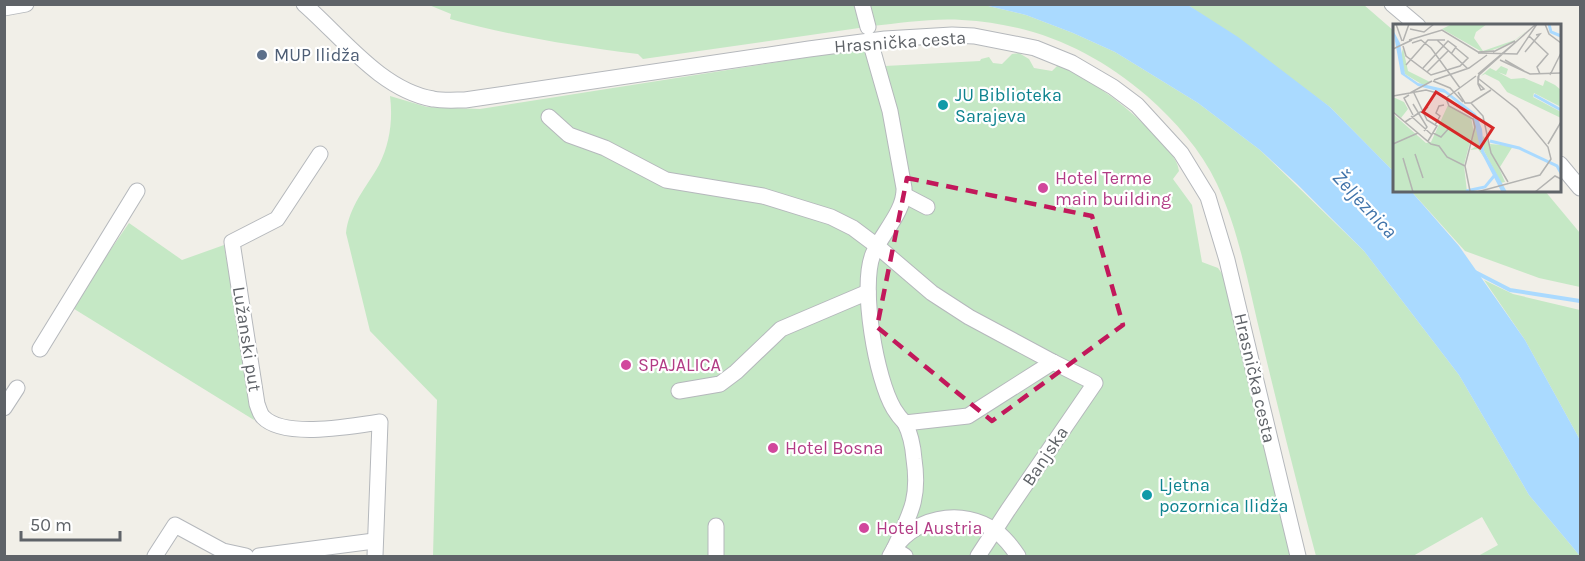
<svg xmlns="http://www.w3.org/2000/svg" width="1585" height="561" viewBox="0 0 1585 561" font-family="Karla,sans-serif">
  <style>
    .green { fill: #c5e8c5 }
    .water { fill: #aadaff }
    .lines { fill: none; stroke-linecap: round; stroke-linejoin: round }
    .stream { stroke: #aadaff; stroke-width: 4 }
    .minor-casing { stroke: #b5b8bc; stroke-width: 17 }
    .minor { stroke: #fff; stroke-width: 15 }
    .marked { fill: none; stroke: #c2185b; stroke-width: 4.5; stroke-dasharray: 12 8; stroke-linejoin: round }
    .service-dot { fill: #5c6f8a; stroke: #fff; stroke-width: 2 }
    .culture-dot { fill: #0f9aa8; stroke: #fff; stroke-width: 2 }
    .hotel-dot { fill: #d1479c; stroke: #fff; stroke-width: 2 }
    .labels { text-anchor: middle; stroke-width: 4.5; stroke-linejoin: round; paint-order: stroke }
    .street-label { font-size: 18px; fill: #5f6368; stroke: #fff }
    .service-label { font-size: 18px; fill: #4e5e75; stroke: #fff; text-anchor: start }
    .culture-label { font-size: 18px; fill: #0d838f; stroke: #fff; text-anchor: start }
    .hotel-label { font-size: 18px; fill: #b23c85; stroke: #fff; text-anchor: start }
    .water-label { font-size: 20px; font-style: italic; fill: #4174aa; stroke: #fff }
    .inset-river { fill: none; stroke: #aadaff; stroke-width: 3 }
    .inset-road { fill: none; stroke: #b3b3b1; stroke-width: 1.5 }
    .view { fill: #d62828; fill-opacity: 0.15; stroke: #d62828; stroke-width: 3 }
    .inset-edge { fill: none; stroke: #5f6368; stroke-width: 3 }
  </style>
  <rect width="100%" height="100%" fill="#f1efe8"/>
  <!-- green -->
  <g class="green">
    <path d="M 429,5 L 861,5 L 866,27 L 643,59 L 638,54 C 574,46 512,36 450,19 L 451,14 Z"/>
    <path d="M 867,5 L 984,5 L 1026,15 L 1073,33 L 1115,52 L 1198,103 L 1260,150 L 1364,251 L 1459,375 L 1529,495 L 1580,556 L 1478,556 L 1498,545 L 1482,517 L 1413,556 L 1316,556 C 1297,485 1279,413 1262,341 C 1249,289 1240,233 1217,184 C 1201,150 1175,121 1147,96 C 1093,50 1034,24 962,20 C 932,18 902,23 872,26 Z"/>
    <path d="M 1188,5 L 1364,5 L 1394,31 L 1394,172 L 1330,107 Z"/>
    <path d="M 880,46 L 885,66 L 980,61 L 981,59 L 989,57 L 993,63 L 1002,64 L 1012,54 L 1019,53 L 1029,59 L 1034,68 L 1052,71 L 1058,65 C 1097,83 1130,108 1159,140 C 1168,150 1177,158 1179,171 L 1173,179 L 1192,205 L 1202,262 L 1218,268 L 1225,278 L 1291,556 L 433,556 L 437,400 L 370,331 L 346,233 C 349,206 366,188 379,165 C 390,144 393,119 390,96 L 427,107 L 480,109 Z"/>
    <path d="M 1411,191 L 1545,191 L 1580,233 L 1580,287 L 1539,278 L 1465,251 Z"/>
    <path d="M 129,223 L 182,260 L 224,245 L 254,420 L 71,307 Z"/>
    <path d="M 1484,280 L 1513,294 L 1580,310 L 1580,440 L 1525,340 Z"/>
  </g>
  <!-- water -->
  <path class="water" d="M 984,5 L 1188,5 L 1238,37 L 1330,107 L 1394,172 L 1394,190 L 1411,191 L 1459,246 L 1525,340 L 1580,440 L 1580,556 L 1529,495 L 1459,375 L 1364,251 L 1297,184 L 1260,150 L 1198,103 L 1115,52 L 1073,33 L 1026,15 Z"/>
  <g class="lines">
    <!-- stream -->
    <path class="stream" d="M 1475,272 L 1510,290 L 1580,301"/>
    <!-- minor casing -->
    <g class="minor-casing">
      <g id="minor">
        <path d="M 304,4 C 342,37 381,90 433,99 C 443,101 455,100 465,100 L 809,49 L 885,39 L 952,35 L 974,36 L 1035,48 L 1072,63 L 1113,87 L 1137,105 L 1181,153 L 1208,197 L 1227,260 L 1298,556"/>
        <path d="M 862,4 L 868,27"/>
        <path d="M 1392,4 L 1418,26"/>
        <path d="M 4,8 L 26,4"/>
        <path d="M 870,41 L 890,111 L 904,188 C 905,211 882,233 873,254 C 860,287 876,379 894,409 C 897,414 901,419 905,423 L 968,416 L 1053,362 L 1095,383 L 1008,510 L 978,556"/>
        <path d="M 549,117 L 569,135 L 605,148 L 666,180 L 763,196 L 831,217 L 853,228 L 877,246 L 932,293 L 969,317 L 1053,362"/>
        <path d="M 320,154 L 277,219 L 232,242 L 257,404 C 259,409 260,414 263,417 C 284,439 353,426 380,422 L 375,556"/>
        <path d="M 1560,164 L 1580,188"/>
        <path d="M 904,195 L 927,207"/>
        <path d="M 40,349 L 137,191"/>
        <path d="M 679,391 L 720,384 L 736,372 L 781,329 L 868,292"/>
        <path d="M 4,408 L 17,388"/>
        <path d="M 905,423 C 911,435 913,446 914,459 C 920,499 910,514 894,549 L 905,556"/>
        <path d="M 155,556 L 175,525 L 223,551 L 246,556"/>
        <path d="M 259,556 L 374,541"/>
        <path d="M 716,556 L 716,526"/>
        <path d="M 890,556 C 909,517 963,506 997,532 C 1006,539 1012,547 1018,556"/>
      </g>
    </g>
    <!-- minor -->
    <use href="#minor" class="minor"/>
  </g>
  <!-- marked area -->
  <path class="marked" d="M 907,178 L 1092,216 L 1123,325 L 992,421 L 877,327 Z"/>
  <!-- markers -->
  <circle class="service-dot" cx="262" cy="55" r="6"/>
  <g class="culture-dot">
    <circle cx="943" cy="105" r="6"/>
    <circle cx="1147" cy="495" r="6"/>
  </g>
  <g class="hotel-dot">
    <circle cx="1043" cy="188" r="6"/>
    <circle cx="626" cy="365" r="6"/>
    <circle cx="773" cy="448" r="6"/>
    <circle cx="864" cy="528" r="6"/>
  </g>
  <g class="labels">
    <!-- street labels -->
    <g class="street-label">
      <text transform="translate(900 42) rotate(-4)" y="6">Hrasnička cesta</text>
      <text transform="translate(247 339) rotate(81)" y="6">Lužanski put</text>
      <text transform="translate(1255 378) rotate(77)" y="6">Hrasnička cesta</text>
      <text transform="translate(1045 456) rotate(-56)" y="6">Banjska</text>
    </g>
    <!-- service labels -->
    <g class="service-label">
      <text x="274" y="61">MUP Ilidža</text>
    </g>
    <!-- culture labels -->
    <g class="culture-label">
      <text x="955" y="101">JU Biblioteka<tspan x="955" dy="21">Sarajeva</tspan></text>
      <text x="1159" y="491">Ljetna<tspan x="1159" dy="21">pozornica Ilidža</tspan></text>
    </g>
    <!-- hotel labels -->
    <g class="hotel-label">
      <text x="1055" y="184">Hotel Terme<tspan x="1055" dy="21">main building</tspan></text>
      <text x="638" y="371">SPAJALICA</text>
      <text x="785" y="454">Hotel Bosna</text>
      <text x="876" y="534">Hotel Austria</text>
    </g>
    <!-- water labels -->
    <g class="water-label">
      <text transform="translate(1365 204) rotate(47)" y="7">Željeznica</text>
    </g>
  </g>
  <!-- overview -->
  <g transform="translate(1393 24)">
    <rect width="168" height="168" fill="#f1efe8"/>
    <path d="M 59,0 L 94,0 L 83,8 L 81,14 L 90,27 L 122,16 L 136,5 L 119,19 L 91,29 L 49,5 ZM 10,24 L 15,47 L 37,58 L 30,61 L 12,50 L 7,35 ZM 108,42 L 115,45 L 113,51 L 105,48 L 118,55 L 131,54 L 150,62 L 152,56 L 162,61 L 168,66 L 168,83 L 141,69 L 140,73 L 168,88 L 168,94 L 114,68 L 106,57 L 92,50 L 88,52 L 97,44 L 103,47 ZM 0,73 L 11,78 L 15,85 L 8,94 L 0,88 ZM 55,73 L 80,92 L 85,104 L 88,128 L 95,139 L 85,125 L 77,126 L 85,121 L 77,120 L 78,114 L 71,141 L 74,168 L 0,168 L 0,90 L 33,119 L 38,118 L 55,81 L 78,93 L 81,109 L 80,93 L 55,77 ZM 90,112 L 95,117 L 112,158 L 108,159 L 91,127 ZM 97,120 L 120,122 L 107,143 L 99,131 Z" fill="#c5e8c5"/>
    <path d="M 0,6 L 7,19 L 12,50 L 25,59 L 51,65 L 83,90 L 89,105 L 91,127 L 114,168 L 108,167 L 88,128 L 80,92 L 52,69 L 25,62 L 8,50 Z" fill="#aadaff"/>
    <path class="inset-river" d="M 156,0 L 158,8 L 168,12M 141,71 L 168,86M 97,117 L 126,124 L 164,142 L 168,149M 73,167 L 92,163 L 101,152"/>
    <path class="inset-road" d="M 3,0 L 9,17M 143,0 L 86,51 L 85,53 L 85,60 L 88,66 L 91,65 L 85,59 L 86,51 L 143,0M 152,0 L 156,10 L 168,19M 17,5 L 31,8 L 41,0M 136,12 L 155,30 L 144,43 L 147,50M 16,16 L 49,6 L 85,28 L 101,27M 44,16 L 74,44M 10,17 L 16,0M 19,19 L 28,16 L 38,24 L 67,64M 10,22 L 13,32 L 38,51 L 67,42 L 75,34 L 63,24M 0,25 L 19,16M 100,28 L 122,17M 132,28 L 147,10 L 143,11M 85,29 L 124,30 L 144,0M 107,36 L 137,50 L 168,49M 112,36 L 131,47M 13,41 L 35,16 L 52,16M 30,44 L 55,17 L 63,23 L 58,30M 34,48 L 55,27M 85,50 L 131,11M 157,51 L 168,29M 41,56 L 76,44 L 94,31M 40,57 L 57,64 L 70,78M 65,68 L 72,79 L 78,79 L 98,66M 17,69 L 33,66 L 44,69 L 53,74 L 56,82 L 80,95 L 82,103 L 72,142 L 77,167M 21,69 L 34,96 L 44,102 L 35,117M 16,71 L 11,74 L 20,91M 0,72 L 17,69 L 39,57M 53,74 L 83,52M 78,79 L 90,92 L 98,129 L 115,158M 20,80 L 34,103 L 31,107M 0,88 L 38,120 L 46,122 L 54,133 L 72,142M 18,92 L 39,111M 12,98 L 35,83M 42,101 L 47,92 L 43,89 L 46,82 L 51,81M 40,109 L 48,113 L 57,103M 0,120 L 25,109M 155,120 L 168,98M 22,130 L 30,154M 10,134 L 20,168M 84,168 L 147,151 L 158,135 L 155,123 L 124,85 L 86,55M 142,168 L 162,152 L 168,155"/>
    <path class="view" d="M 43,68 L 100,104 L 87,124 L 30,88 Z"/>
    <rect width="168" height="168" class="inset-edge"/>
  </g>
  <!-- border -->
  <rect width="1585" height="561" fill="none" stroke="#5f6368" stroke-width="12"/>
  <!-- scale -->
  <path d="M21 531v9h99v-9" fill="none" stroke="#5f6368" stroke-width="3"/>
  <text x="30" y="531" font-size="18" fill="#5f6368" stroke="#ffffff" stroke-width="4.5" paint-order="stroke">50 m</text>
</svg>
